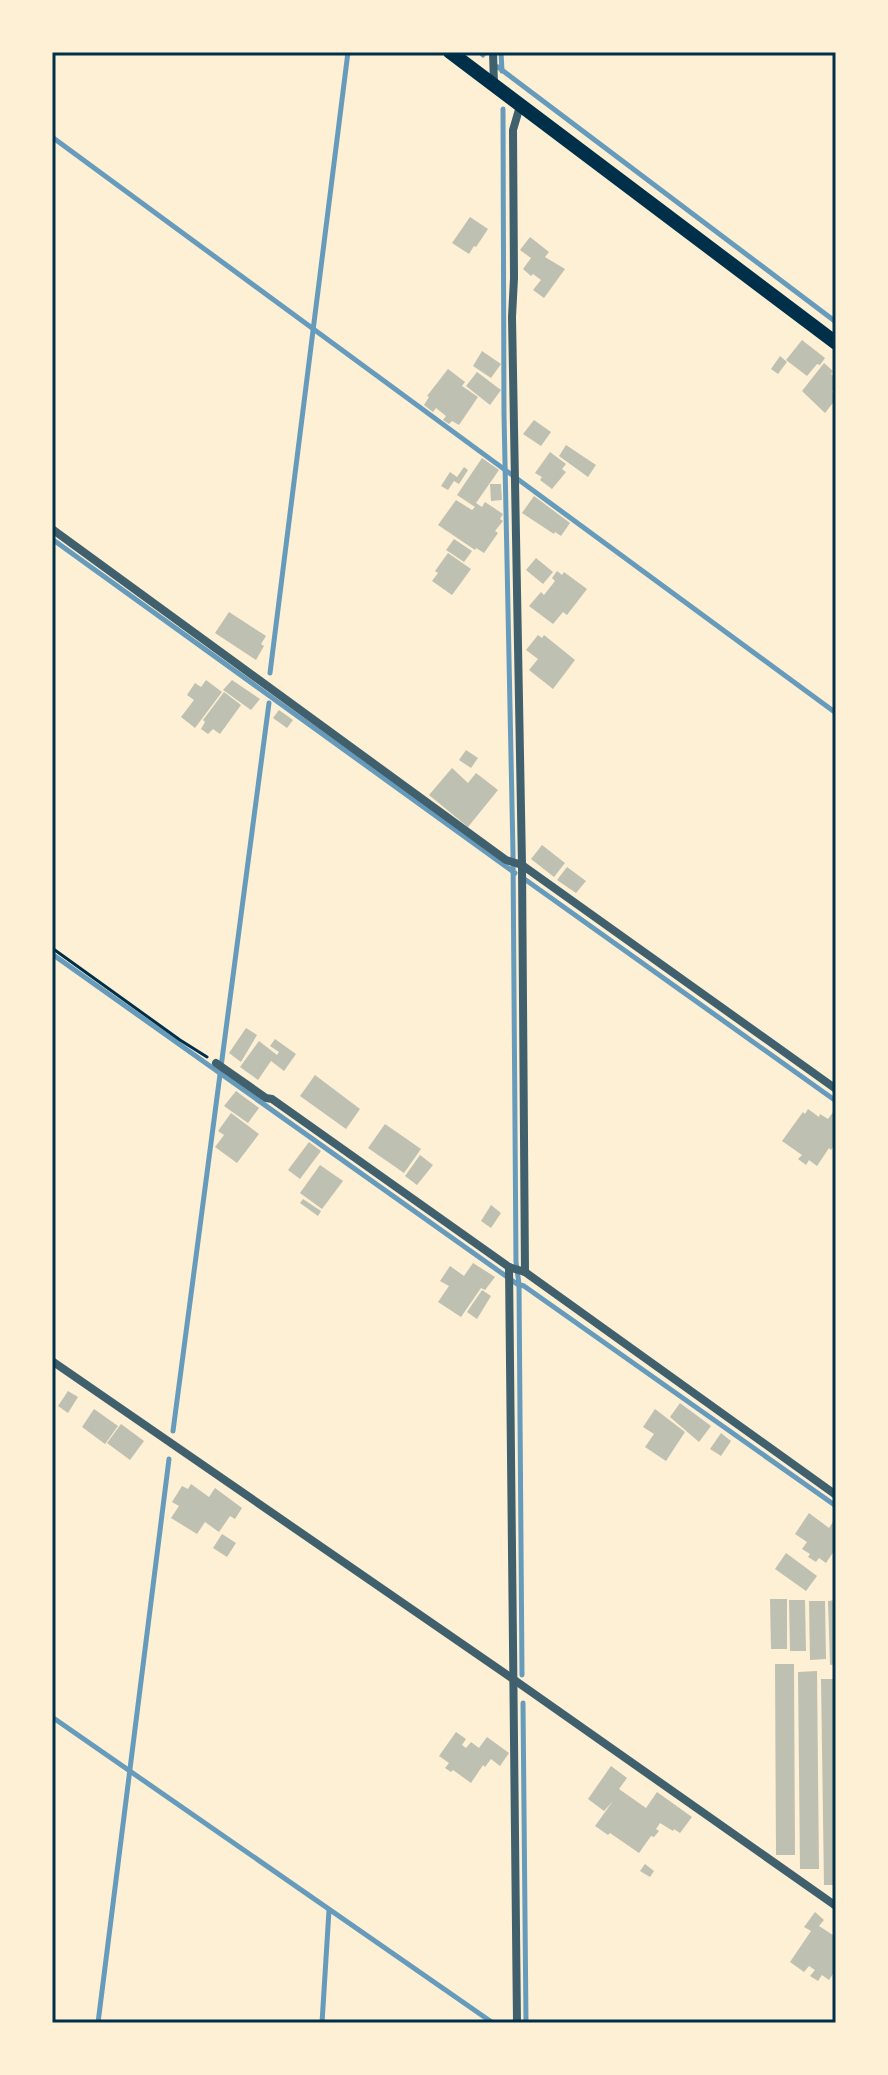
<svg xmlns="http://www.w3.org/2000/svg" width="888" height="2075" viewBox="0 0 888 2075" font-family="'DM Sans',sans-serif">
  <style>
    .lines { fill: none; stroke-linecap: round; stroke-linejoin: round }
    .stream { stroke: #669bbc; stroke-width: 5 }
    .building { fill: #bec0b2 }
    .path { stroke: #003049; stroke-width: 3 }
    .minor { stroke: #3f606c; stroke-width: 8 }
    .primary { stroke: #003049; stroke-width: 14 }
    .neatline { fill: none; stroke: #003049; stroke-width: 3 }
  </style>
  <rect width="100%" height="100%" fill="#fdf0d5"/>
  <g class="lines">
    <!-- stream -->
    <g class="stream">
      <path d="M 480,52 L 483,55"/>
      <path d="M 501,52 L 502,71"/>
      <path d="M 498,67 L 836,322"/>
      <path d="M 503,109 L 504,414 L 513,854 L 516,1262 L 519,1284 L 522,1675"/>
      <path d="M 52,137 L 836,713"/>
      <path d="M 52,539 L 515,873"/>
      <path d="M 270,673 L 348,52"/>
      <path d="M 523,878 L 836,1101"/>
      <path d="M 52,954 L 503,1274 L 517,1284 L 524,1286 L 836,1506"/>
      <path d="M 173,1431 L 269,703"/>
      <path d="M 523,1703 L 526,2023"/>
      <path d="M 52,1717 L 493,2023"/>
      <path d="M 98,2023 L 169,1459"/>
      <path d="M 322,2023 L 329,1910"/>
    </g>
  </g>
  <!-- building -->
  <g class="building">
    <path d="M 470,217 L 488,229 L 476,247 L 474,246 L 469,254 L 452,243 Z"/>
    <path d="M 530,237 L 549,252 L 545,257 L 565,269 L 544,298 L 533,290 L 541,280 L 533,274 L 531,276 L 523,269 L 531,258 L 520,250 Z"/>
    <path d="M 802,340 L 825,358 L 820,365 L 817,364 L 807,376 L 786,360 Z"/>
    <path d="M 482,351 L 501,364 L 491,378 L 473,366 Z"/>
    <path d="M 780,356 L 787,362 L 778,374 L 771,369 Z"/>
    <path d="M 824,363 L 833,371 L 831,374 L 836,378 L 836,387 L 832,392 L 836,395 L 836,399 L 825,413 L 802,391 Z"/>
    <path d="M 448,369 L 465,382 L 462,386 L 478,397 L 459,425 L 452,421 L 449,424 L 443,420 L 446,416 L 436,408 L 433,412 L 424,405 L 429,397 L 427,396 Z"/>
    <path d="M 477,372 L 501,390 L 490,405 L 466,386 Z"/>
    <path d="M 534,420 L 551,432 L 541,446 L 523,434 Z"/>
    <path d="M 566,445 L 596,465 L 588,477 L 559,456 Z"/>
    <path d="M 550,452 L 566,464 L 562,469 L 566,472 L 552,489 L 540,480 L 542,477 L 535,473 Z"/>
    <path d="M 482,458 L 499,470 L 476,503 L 482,507 L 485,502 L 503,514 L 500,519 L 503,521 L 495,531 L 498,533 L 484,553 L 476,548 L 475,550 L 438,525 L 456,500 L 472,510 L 475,507 L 457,495 Z"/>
    <path d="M 464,467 L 468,470 L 459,484 L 454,481 L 448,490 L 441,486 L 450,472 L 457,477 Z"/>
    <path d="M 490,484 L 501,484 L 502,500 L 491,501 Z"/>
    <path d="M 534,496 L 570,523 L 561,536 L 555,532 L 554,534 L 522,513 Z"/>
    <path d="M 454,539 L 472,551 L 464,562 L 446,550 Z"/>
    <path d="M 448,553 L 471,569 L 452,595 L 432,581 L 438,573 L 435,571 Z"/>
    <path d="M 536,558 L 553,572 L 543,584 L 526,570 Z"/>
    <path d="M 557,571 L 562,575 L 564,572 L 587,589 L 567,615 L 563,612 L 553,624 L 529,606 L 541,592 L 544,595 L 555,581 L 552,578 Z"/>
    <path d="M 229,612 L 266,636 L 261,644 L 264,646 L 256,660 L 215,633 Z"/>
    <path d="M 538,635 L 542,638 L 544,635 L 575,660 L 553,689 L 529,670 L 538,659 L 526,650 Z"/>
    <path d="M 206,680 L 222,692 L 195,728 L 181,717 L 194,700 L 187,695 L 195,683 L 201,687 Z"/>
    <path d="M 232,680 L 260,699 L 251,710 L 223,690 Z"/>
    <path d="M 224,692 L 241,705 L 220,734 L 213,729 L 208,734 L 201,729 L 205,722 L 203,720 Z"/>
    <path d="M 279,710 L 293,720 L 287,728 L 273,718 Z"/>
    <path d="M 466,750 L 478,758 L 471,768 L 459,760 Z"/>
    <path d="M 452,768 L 468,783 L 476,773 L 498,790 L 468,827 L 429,795 Z"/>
    <path d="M 542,845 L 565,863 L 554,877 L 531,859 Z"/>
    <path d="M 567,867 L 586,881 L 576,893 L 557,880 Z"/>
    <path d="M 246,1028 L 257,1035 L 241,1062 L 229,1053 Z"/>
    <path d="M 275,1039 L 296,1054 L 284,1071 L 271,1061 L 258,1080 L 240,1067 L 259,1041 L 277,1055 L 279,1052 L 270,1046 Z"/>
    <path d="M 315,1075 L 360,1109 L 346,1129 L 300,1096 Z"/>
    <path d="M 236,1091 L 259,1108 L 248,1123 L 224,1106 Z"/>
    <path d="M 836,1108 L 836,1142 L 831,1150 L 829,1148 L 817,1166 L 809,1160 L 806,1165 L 798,1159 L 802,1155 L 782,1141 L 803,1112 L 805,1114 L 808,1109 L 819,1117 L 820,1114 L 828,1119 Z"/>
    <path d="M 231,1113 L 259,1134 L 237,1163 L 215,1147 L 224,1135 L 218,1131 Z"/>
    <path d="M 385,1124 L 421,1149 L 404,1173 L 368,1148 Z"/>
    <path d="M 309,1142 L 321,1151 L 300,1179 L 288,1170 Z"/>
    <path d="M 420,1155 L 433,1165 L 417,1185 L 405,1176 Z"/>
    <path d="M 320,1165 L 343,1181 L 322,1209 L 300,1193 Z"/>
    <path d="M 303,1199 L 321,1211 L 318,1216 L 300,1203 Z"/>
    <path d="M 491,1205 L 501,1213 L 491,1228 L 481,1221 Z"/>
    <path d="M 473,1263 L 495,1277 L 485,1290 L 481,1288 L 461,1317 L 438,1302 L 449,1286 L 440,1281 L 450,1266 L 464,1276 Z"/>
    <path d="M 482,1290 L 491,1296 L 477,1319 L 467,1312 Z"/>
    <path d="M 68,1391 L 78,1397 L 68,1413 L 58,1406 Z"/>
    <path d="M 680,1403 L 711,1426 L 699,1442 L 670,1417 Z"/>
    <path d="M 94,1409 L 118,1426 L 105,1444 L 82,1427 Z"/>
    <path d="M 655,1409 L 685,1432 L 666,1461 L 645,1447 L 654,1434 L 643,1427 Z"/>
    <path d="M 121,1424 L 144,1441 L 130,1460 L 107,1443 Z"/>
    <path d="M 721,1433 L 731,1441 L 721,1456 L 710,1449 Z"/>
    <path d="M 191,1484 L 209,1497 L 215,1488 L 242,1508 L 235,1519 L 230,1516 L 219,1532 L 205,1522 L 197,1534 L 171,1518 L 179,1506 L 172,1502 L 182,1486 L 188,1489 Z"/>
    <path d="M 809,1513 L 829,1528 L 836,1517 L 836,1548 L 826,1563 L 819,1558 L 816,1562 L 808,1557 L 810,1554 L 802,1549 L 807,1542 L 795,1534 Z"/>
    <path d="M 222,1534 L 236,1543 L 227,1557 L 213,1548 Z"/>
    <path d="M 786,1553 L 817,1576 L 806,1591 L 775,1569 Z"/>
    <path d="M 770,1599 L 787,1599 L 787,1649 L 771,1649 Z"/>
    <path d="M 789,1600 L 805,1600 L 806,1651 L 790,1651 Z"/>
    <path d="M 836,1600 L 836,1664 L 830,1665 L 828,1601 Z"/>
    <path d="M 809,1601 L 825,1601 L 826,1659 L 810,1660 Z"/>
    <path d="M 775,1664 L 794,1664 L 795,1855 L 776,1855 Z"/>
    <path d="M 817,1671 L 819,1869 L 800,1869 L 798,1672 Z"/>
    <path d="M 821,1679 L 836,1679 L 836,1885 L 824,1885 Z"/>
    <path d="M 456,1732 L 466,1739 L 462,1745 L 466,1748 L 471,1742 L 479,1748 L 487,1737 L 509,1753 L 500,1766 L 491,1759 L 485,1767 L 483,1765 L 471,1783 L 453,1770 L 451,1772 L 445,1768 L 449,1763 L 439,1756 Z"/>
    <path d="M 611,1766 L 627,1778 L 619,1789 L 646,1808 L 657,1792 L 692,1817 L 680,1833 L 674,1829 L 673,1831 L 660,1823 L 656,1829 L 659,1831 L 654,1837 L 651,1836 L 639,1853 L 610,1833 L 608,1835 L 595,1826 L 613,1801 L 604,1811 L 588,1799 Z"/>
    <path d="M 645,1864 L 654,1871 L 650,1877 L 640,1871 Z"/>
    <path d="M 815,1912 L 824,1920 L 819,1926 L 836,1937 L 836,1969 L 829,1980 L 822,1975 L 818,1981 L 810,1976 L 815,1970 L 809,1966 L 804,1972 L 790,1962 L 811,1931 L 804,1927 Z"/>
  </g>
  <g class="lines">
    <!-- path -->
    <path class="path" d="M 52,948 L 180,1040 L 207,1057"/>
    <!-- minor -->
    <g class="minor">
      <path d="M 493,52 L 494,85"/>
      <path d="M 520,106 L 513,130 L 514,278 L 512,317 L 522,865 L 525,1272"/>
      <path d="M 52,529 L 506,860 L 522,865 L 836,1089"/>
      <path d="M 216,1063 L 266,1098 L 272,1099 L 509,1267 L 525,1272 L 836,1495"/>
      <path d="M 509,1267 L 517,2023"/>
      <path d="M 52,1361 L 513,1679 L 836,1906"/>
    </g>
    <!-- primary -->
    <path class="primary" d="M 450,52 L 836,343"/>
  </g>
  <!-- border -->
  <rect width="888" height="2075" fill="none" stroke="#fdf0d5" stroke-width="108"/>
  <rect x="54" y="54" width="780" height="1967" class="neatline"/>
</svg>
